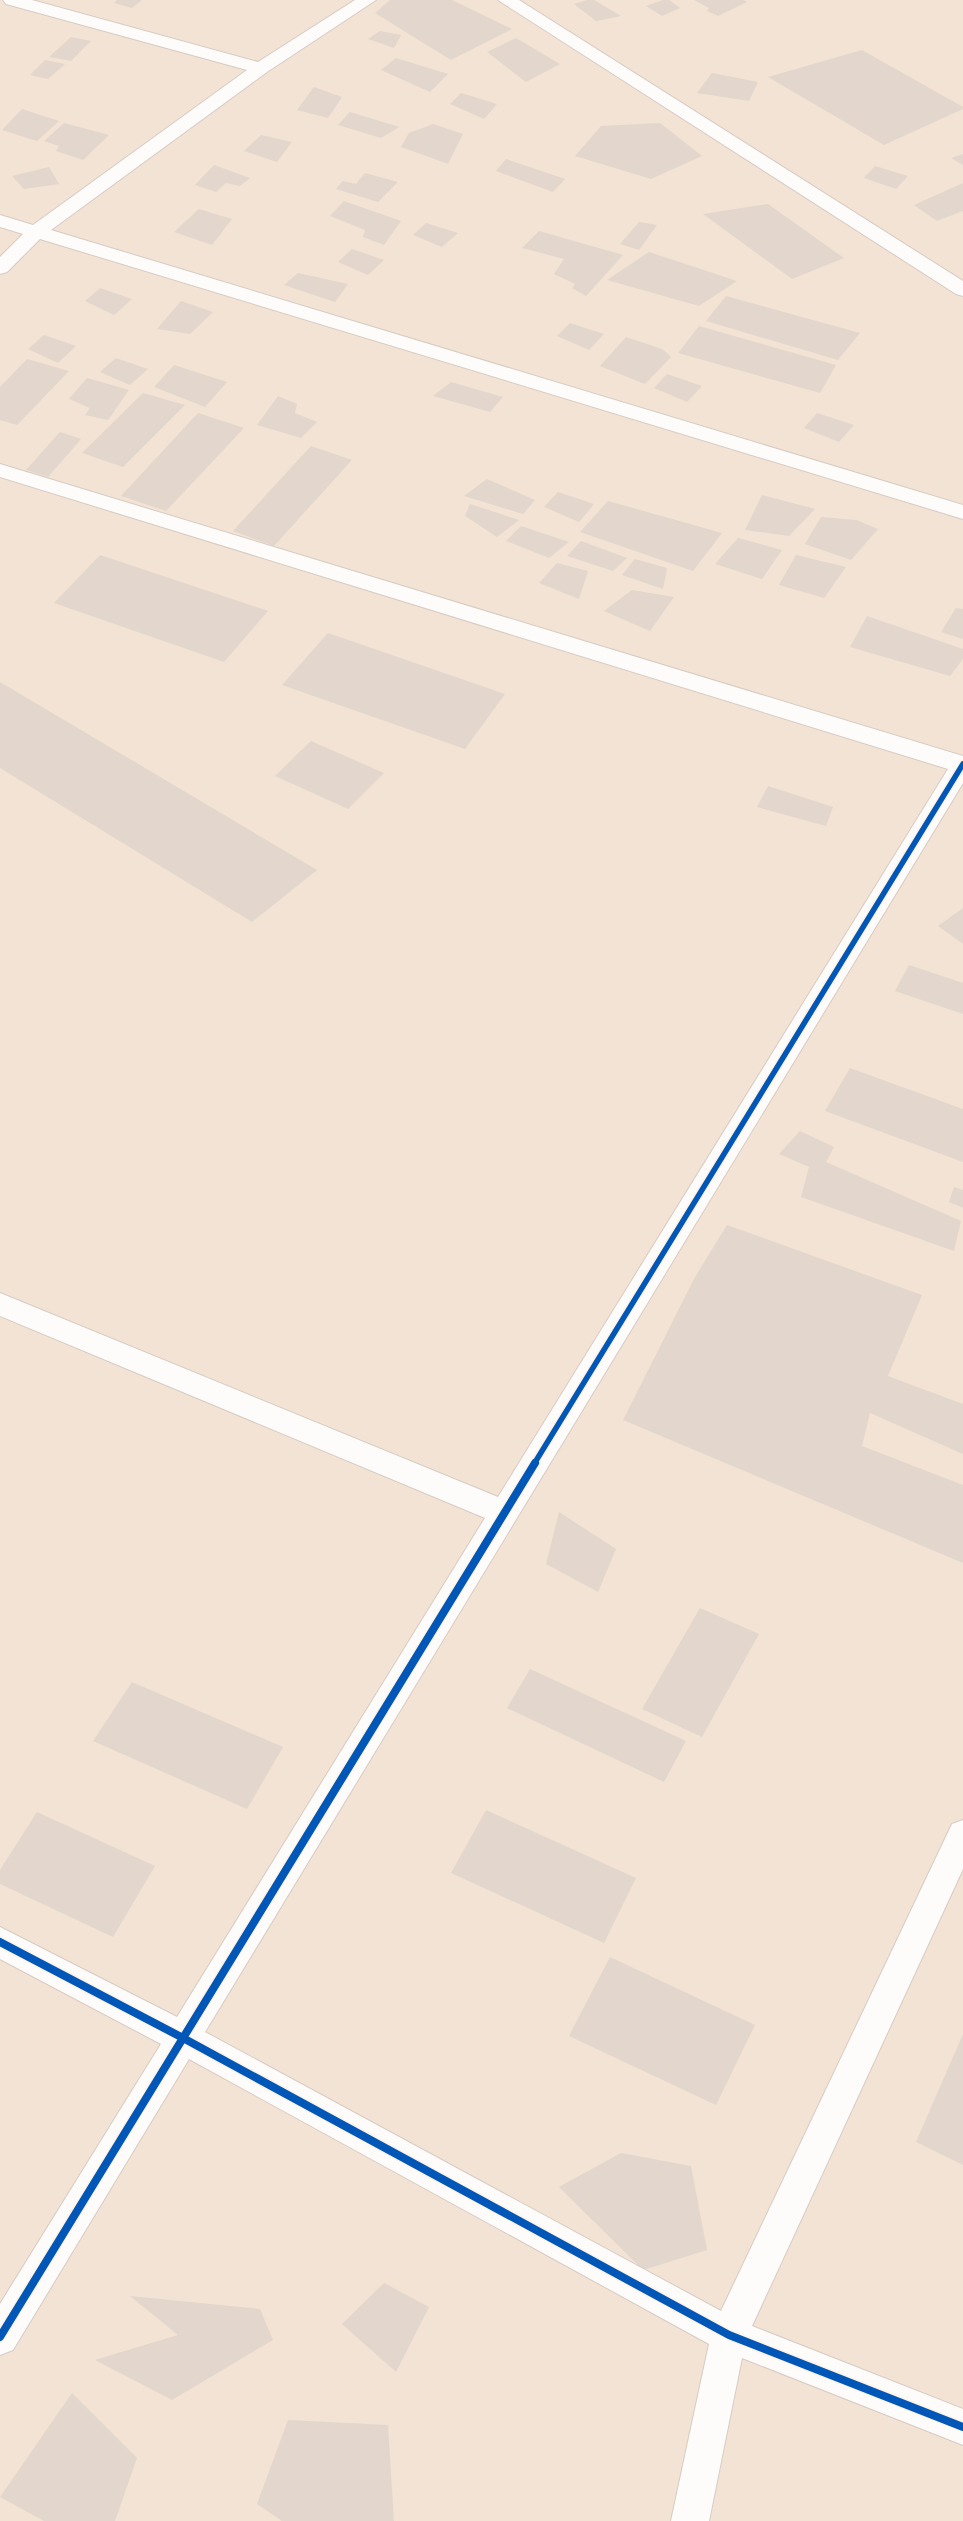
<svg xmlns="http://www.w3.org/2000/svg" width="963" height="2521" viewBox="0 0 963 2521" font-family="'DejaVu Sans',sans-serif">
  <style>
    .residential { fill: #f3e3d4 }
    .building { fill: #e3d6cc }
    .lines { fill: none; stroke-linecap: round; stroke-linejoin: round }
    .street-casing { stroke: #d7cbc3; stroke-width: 2 }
    .street { fill: #fefcfb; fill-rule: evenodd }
    .cycleway-far1-casing { stroke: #fff3e5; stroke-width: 9 }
    .cycleway-casing { stroke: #fff3e5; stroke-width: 11 }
    .cycleway-far1 { stroke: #0057b8; stroke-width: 5.5 }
    .cycleway { stroke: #0057b8; stroke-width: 8 }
  </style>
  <rect width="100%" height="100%" fill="#f6eee5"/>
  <!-- residential -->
  <rect class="residential" x="0" y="0" width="963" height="2521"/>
  <!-- building -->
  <g class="building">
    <path d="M 117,0 L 142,0 L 132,8 L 114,3 Z"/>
    <path d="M 390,0 L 452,0 L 512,29 L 451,60 L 375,13 Z"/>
    <path d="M 587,0 L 594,0 L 621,16 L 596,21 L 574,4 Z"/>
    <path d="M 663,0 L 669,0 L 680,8 L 662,16 L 646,6 Z"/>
    <path d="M 694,0 L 743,0 L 747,2 L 718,16 L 707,11 L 709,8 Z"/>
    <path d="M 380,31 L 401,35 L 394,48 L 368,39 Z"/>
    <path d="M 71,37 L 91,41 L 71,61 L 49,57 Z"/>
    <path d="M 516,38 L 560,64 L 526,82 L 487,52 Z"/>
    <path d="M 862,50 L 963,107 L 963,109 L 884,145 L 768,77 Z"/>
    <path d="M 396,58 L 448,74 L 430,92 L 381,70 Z"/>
    <path d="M 45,60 L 65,64 L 48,79 L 30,75 Z"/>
    <path d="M 712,73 L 758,82 L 749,101 L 697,93 Z"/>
    <path d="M 314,87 L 342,97 L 328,118 L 297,110 Z"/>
    <path d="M 461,93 L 497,104 L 484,119 L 450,104 Z"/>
    <path d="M 22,109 L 59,121 L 37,141 L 2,130 Z"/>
    <path d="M 350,112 L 399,127 L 381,138 L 338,125 Z"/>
    <path d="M 64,123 L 109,135 L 83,160 L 56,151 L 59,146 L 44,141 Z"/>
    <path d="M 660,123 L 702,156 L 651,179 L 575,156 L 601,126 Z"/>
    <path d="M 433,124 L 463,134 L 448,164 L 401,147 L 409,133 Z"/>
    <path d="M 261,135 L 292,142 L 277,162 L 244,151 Z"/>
    <path d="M 963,154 L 963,165 L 951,158 Z"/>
    <path d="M 506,159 L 565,179 L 553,192 L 496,171 Z"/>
    <path d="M 214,165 L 250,178 L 240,186 L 226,183 L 216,192 L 195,185 Z"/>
    <path d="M 875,166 L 908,176 L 896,189 L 864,178 Z"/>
    <path d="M 49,167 L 59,184 L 24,189 L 12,176 Z"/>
    <path d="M 365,173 L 398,182 L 378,202 L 336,189 L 343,181 L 356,184 Z"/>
    <path d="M 963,183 L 963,211 L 937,221 L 914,205 Z"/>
    <path d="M 344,201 L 401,221 L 384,245 L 363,237 L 365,230 L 330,216 Z"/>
    <path d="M 768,204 L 844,258 L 792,279 L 703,214 Z"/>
    <path d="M 199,209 L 232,219 L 212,245 L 174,232 Z"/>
    <path d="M 639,222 L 657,225 L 639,250 L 620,244 Z"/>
    <path d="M 426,223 L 458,233 L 442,247 L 413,235 Z"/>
    <path d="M 539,231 L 623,255 L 586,296 L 572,288 L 575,284 L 554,274 L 564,259 L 522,248 Z"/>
    <path d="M 352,249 L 384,260 L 368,275 L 338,262 Z"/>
    <path d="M 649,252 L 737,281 L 699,306 L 607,280 Z"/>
    <path d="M 298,273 L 348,284 L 335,302 L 284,285 Z"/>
    <path d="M 100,288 L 132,299 L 114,315 L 85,301 Z"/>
    <path d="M 726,296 L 860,333 L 838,360 L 706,321 Z"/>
    <path d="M 181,301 L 213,312 L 190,334 L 157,329 Z"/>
    <path d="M 570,323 L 604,334 L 589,350 L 557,336 Z"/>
    <path d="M 699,326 L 836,365 L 820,393 L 678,353 Z"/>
    <path d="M 44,335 L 76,346 L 58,363 L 28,349 Z"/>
    <path d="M 626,337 L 662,349 L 671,357 L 645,384 L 600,366 Z"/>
    <path d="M 116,358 L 148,369 L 130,385 L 100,372 Z"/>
    <path d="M 27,359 L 69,371 L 17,425 L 0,420 L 0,387 Z"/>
    <path d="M 174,365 L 227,382 L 205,407 L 154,387 Z"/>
    <path d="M 667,374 L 702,386 L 687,402 L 654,388 Z"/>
    <path d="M 87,378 L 129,390 L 108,420 L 85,415 L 90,408 L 69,399 Z"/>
    <path d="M 451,382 L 503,397 L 490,412 L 433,396 Z"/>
    <path d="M 143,393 L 185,405 L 123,467 L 82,453 Z"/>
    <path d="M 278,396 L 297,404 L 295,413 L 317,422 L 301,438 L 257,425 Z"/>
    <path d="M 198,413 L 244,428 L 166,511 L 121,496 Z"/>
    <path d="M 817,413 L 854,425 L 839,442 L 804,428 Z"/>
    <path d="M 60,432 L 81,439 L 48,477 L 26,470 Z"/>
    <path d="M 311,446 L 352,460 L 274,546 L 233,531 Z"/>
    <path d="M 487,479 L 535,500 L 523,514 L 464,496 Z"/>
    <path d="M 558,492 L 594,504 L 579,522 L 544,507 Z"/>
    <path d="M 762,495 L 815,509 L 789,536 L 745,530 Z"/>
    <path d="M 608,501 L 722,533 L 693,571 L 580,532 Z"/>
    <path d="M 470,504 L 519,520 L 497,537 L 465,516 Z"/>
    <path d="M 821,517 L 856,520 L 878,529 L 851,560 L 805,544 Z"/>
    <path d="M 521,526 L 569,542 L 549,558 L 506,541 Z"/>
    <path d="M 738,538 L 782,550 L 762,579 L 715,564 Z"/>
    <path d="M 581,541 L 627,558 L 613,571 L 567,556 Z"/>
    <path d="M 100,555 L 268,611 L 224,662 L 54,603 Z"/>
    <path d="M 796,555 L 846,567 L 824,598 L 779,585 Z"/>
    <path d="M 635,559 L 667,568 L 663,589 L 622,575 Z"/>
    <path d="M 557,563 L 588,571 L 579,599 L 539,583 Z"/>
    <path d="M 632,590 L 674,597 L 650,631 L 604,611 Z"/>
    <path d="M 956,608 L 963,609 L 963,639 L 941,632 Z"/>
    <path d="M 867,616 L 963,649 L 963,659 L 950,676 L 850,647 Z"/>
    <path d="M 328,633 L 505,694 L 465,749 L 282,685 Z"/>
    <path d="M 0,682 L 317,870 L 252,922 L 0,768 Z"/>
    <path d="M 311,741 L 384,773 L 348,809 L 275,776 Z"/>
    <path d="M 768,786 L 833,807 L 826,826 L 757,807 Z"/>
    <path d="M 963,908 L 963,944 L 938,926 Z"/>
    <path d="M 909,965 L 963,983 L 963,1014 L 895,991 Z"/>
    <path d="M 850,1068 L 963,1109 L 963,1162 L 825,1111 Z"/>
    <path d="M 800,1131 L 834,1147 L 826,1162 L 961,1221 L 954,1251 L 801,1197 L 809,1167 L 779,1154 Z"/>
    <path d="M 954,1187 L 963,1190 L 963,1208 L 949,1202 Z"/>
    <path d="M 727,1225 L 922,1295 L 888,1376 L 963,1404 L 963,1454 L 870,1413 L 862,1446 L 963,1485 L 963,1563 L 623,1420 L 695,1277 Z"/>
    <path d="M 559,1512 L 616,1549 L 598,1592 L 546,1564 Z"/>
    <path d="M 700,1608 L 759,1634 L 702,1737 L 642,1709 Z"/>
    <path d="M 530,1669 L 686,1741 L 664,1782 L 507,1708 Z"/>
    <path d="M 132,1682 L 283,1747 L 247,1809 L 93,1741 Z"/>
    <path d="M 486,1810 L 636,1878 L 604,1943 L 451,1873 Z"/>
    <path d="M 37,1812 L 155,1866 L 113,1937 L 0,1884 L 0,1870 Z"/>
    <path d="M 610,1957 L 755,2025 L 716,2105 L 569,2036 Z"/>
    <path d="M 963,2034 L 963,2165 L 916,2142 Z"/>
    <path d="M 621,2153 L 691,2166 L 707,2250 L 643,2270 L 559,2187 Z"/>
    <path d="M 384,2283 L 429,2307 L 396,2372 L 342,2324 Z"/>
    <path d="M 130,2296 L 260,2309 L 273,2340 L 172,2400 L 95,2360 L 178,2335 Z"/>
    <path d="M 72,2393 L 137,2458 L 115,2521 L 44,2521 L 0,2497 Z"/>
    <path d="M 288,2420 L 388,2425 L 394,2521 L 282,2521 L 257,2504 Z"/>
  </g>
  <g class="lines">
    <!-- street casing -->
    <g class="street-casing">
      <g id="street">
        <path d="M 3,0 L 32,0 L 258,62 L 355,0 L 376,0 L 267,72 L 51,230 L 963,505 L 963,519 L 40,239 L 7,272 L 0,274 L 0,257 L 23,234 L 0,227 L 0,215 L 33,225 L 247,70 L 6,4 Z"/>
        <path d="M 498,0 L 519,0 L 963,281 L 963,296 L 956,294 Z"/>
        <path d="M 0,464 L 963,756 L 963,783 L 205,2032 L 721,2311 L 952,1824 L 963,1820 L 963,1869 L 752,2326 L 963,2409 L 963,2445 L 742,2358 L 709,2521 L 671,2521 L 709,2344 L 189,2059 L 13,2350 L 0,2355 L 0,2304 L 161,2044 L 0,1959 L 0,1927 L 177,2017 L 485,1518 L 0,1316 L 0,1293 L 498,1497 L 948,769 L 0,477 Z"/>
      </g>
    </g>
    <!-- street -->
    <use href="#street" class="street"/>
    <!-- cycleway-far1 casing -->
    <g class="cycleway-far1-casing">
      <path id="cycleway-far1" d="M 534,1464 L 963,764"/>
    </g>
    <!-- cycleway casing -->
    <g class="cycleway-casing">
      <g id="cycleway">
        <path d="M 0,1942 L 183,2038 L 729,2335 L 963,2427"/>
        <path d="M 0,2337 L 535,1463"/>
      </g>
    </g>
    <!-- cycleway-far1 -->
    <use href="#cycleway-far1" class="cycleway-far1"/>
    <!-- cycleway -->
    <use href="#cycleway" class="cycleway"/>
  </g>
</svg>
